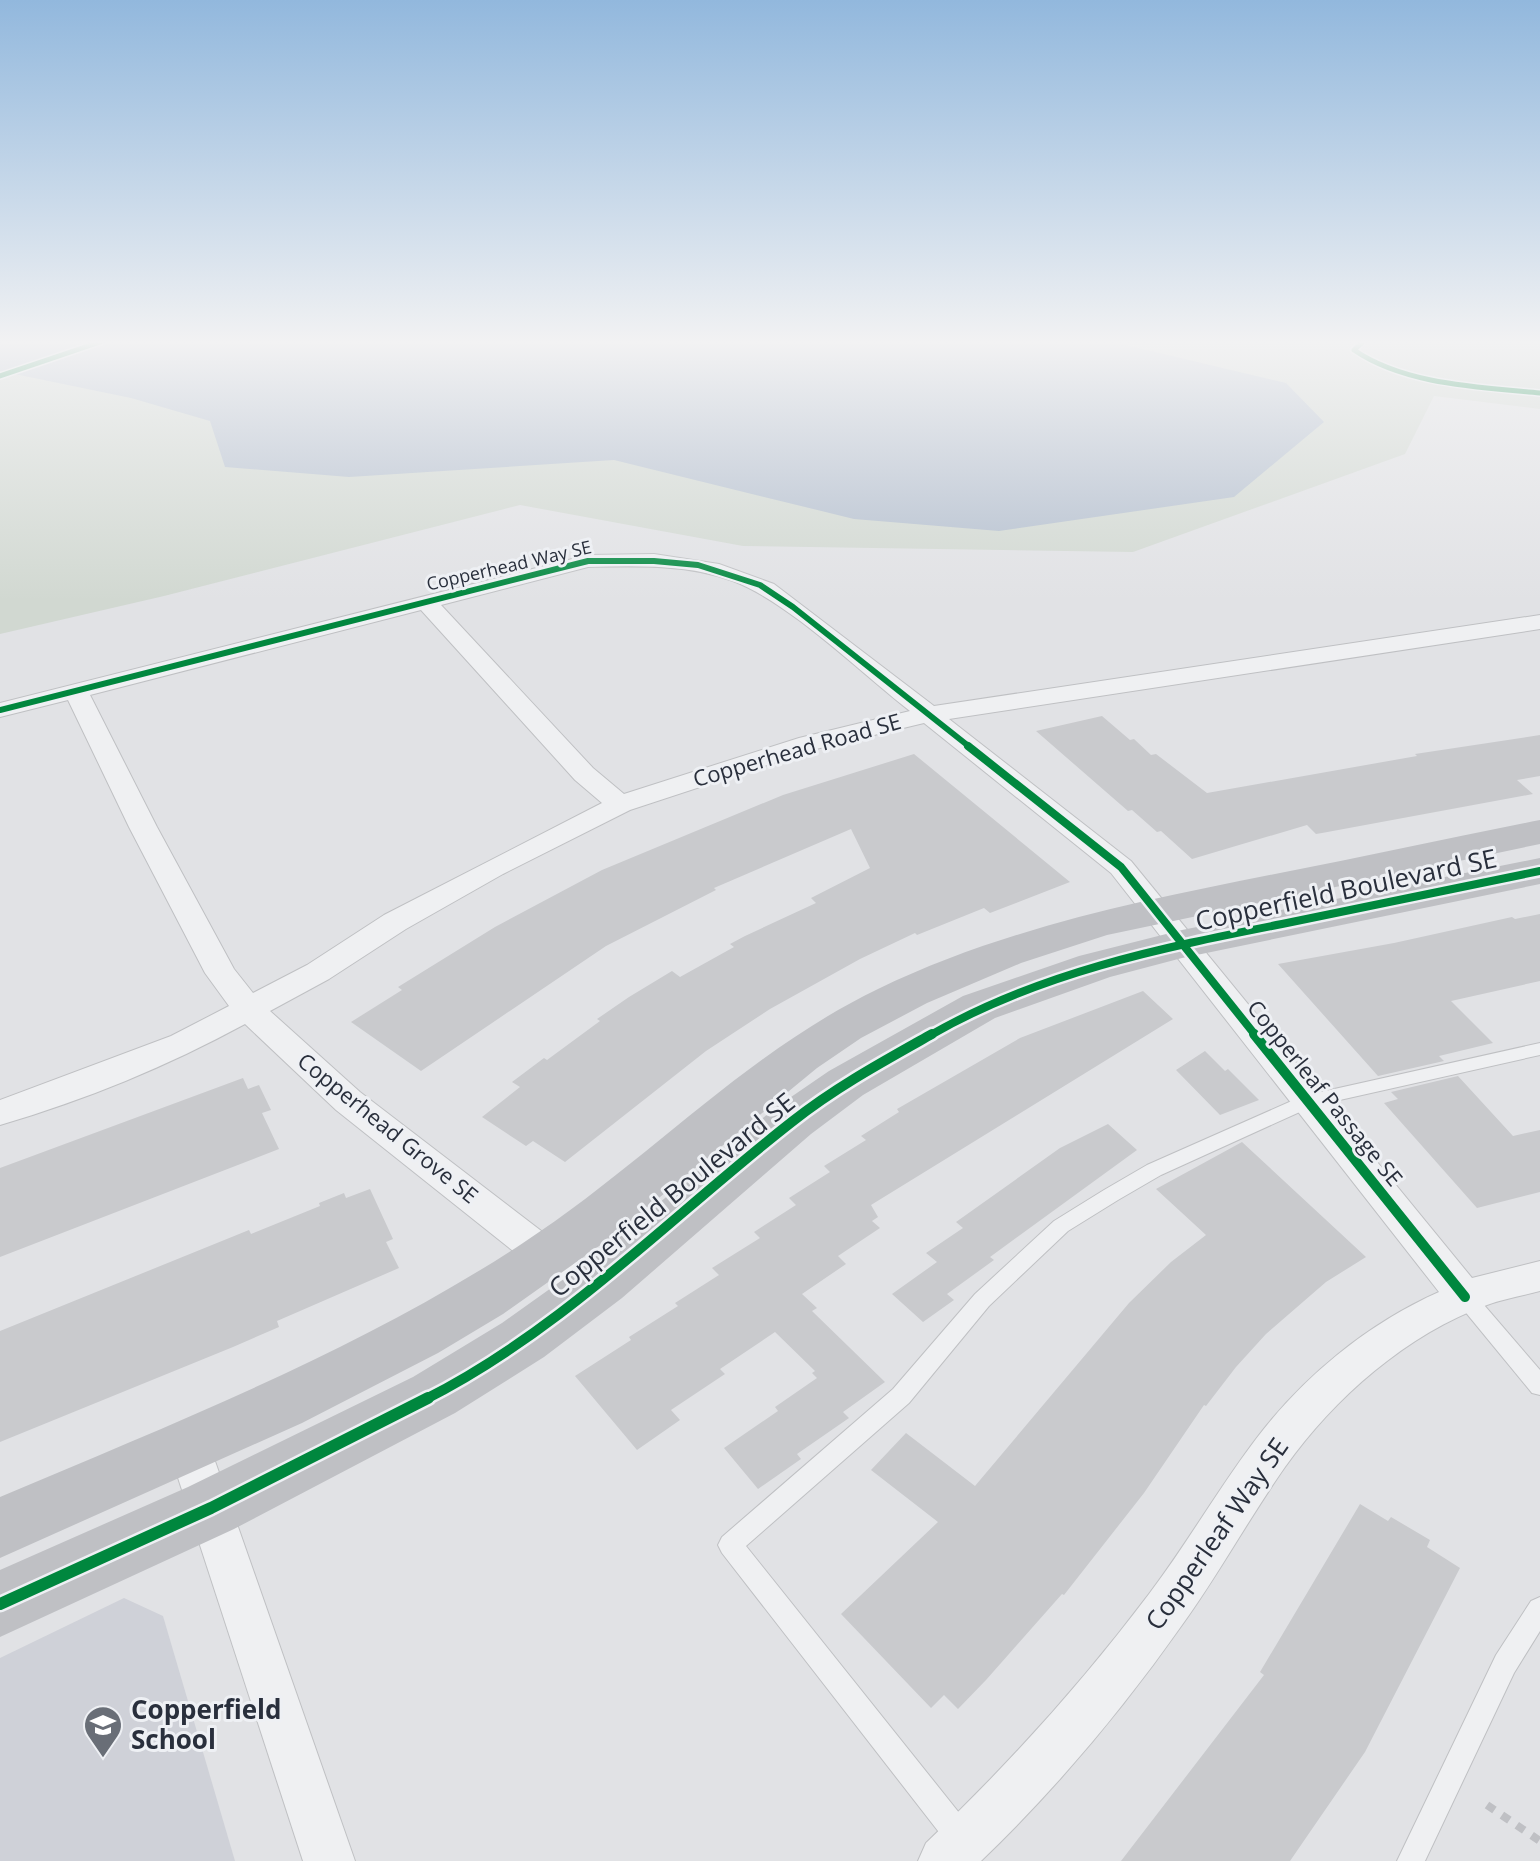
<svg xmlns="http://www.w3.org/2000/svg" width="1540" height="1861" viewBox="0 0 1540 1861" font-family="'Open Sans',sans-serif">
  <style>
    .built { fill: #cfd1d8 }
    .green { fill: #d1d8d1 }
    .water { fill: #b1bdcd }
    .building { fill: #c9cacd }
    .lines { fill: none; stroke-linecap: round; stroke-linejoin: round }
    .lane-casing { stroke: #bfc0c3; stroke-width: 2 }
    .street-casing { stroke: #bfc0c3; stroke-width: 2 }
    .path { stroke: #bfc0c4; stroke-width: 8; stroke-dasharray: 9 9; stroke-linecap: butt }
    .lane { fill: #eff0f2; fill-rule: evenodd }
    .street { fill: #eff0f2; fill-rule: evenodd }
    .secondary { fill: #bfc0c4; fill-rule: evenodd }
    .cycleway-far4-casing { stroke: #eef0f4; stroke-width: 8 }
    .cycleway-far3-casing { stroke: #eef0f4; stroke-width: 10 }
    .cycleway-far2-casing { stroke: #eef0f4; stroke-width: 13 }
    .cycleway-far1-casing { stroke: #eef0f4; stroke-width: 15 }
    .cycleway-casing { stroke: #eef0f4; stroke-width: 17 }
    .cycleway-far4 { stroke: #00873e; stroke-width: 5 }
    .cycleway-far3 { stroke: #00873e; stroke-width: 6 }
    .cycleway-far2 { stroke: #00873e; stroke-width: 8 }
    .cycleway-far1 { stroke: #00873e; stroke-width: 10 }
    .cycleway { stroke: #00873e; stroke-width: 12 }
    .labels { text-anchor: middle; stroke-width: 6; stroke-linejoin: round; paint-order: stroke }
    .far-street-label { font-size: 18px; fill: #292f3c; stroke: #eef0f4 }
    .street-label { font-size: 22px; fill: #292f3c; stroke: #eef0f4 }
    .near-street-label { font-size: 26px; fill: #292f3c; stroke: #eef0f4 }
    .near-poi-label { font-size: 26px; font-weight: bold; fill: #292f3c; stroke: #eef0f4; text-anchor: start }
  </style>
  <rect width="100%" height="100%" fill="#e1e2e5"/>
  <!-- built -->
  <path class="built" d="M 124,1598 L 163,1616 L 235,1861 L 0,1861 L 0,1658 Z"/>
  <!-- green -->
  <path class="green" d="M 0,341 L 1540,341 L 1540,409 L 1434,396 L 1405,454 L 1133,552 L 743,546 L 520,505 L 164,596 L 0,634 Z"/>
  <!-- water -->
  <path class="water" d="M 0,341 L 1109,341 L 1286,383 L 1324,422 L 1234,497 L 999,531 L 854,519 L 614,460 L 349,477 L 225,467 L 210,421 L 131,398 L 0,371 Z"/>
  <!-- building -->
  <g class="building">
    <path d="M 1102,716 L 1130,740 L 1134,739 L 1151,755 L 1156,754 L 1207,793 L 1417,756 L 1415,754 L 1540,735 L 1540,776 L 1517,780 L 1533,794 L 1322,833 L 1316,834 L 1307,825 L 1192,859 L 1161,831 L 1157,832 L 1132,810 L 1128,811 L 1036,731 Z"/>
    <path d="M 914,754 L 1070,882 L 990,913 L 984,908 L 917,935 L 915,933 L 860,959 L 770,1009 L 706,1051 L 565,1162 L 533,1141 L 526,1146 L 482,1117 L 520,1087 L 512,1082 L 544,1058 L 547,1060 L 600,1021 L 597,1019 L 629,997 L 672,971 L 680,977 L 734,947 L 730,944 L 745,936 L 816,903 L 811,898 L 870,868 L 851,829 L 714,888 L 716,890 L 606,946 L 421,1071 L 351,1022 L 402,990 L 398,987 L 495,927 L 602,870 L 783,795 Z"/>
    <path d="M 1540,914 L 1540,981 L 1451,1001 L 1493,1043 L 1439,1056 L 1444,1061 L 1378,1076 L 1278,964 L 1394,943 L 1512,917 L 1515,919 Z"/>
    <path d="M 1143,991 L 1173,1019 L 871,1205 L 878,1217 L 872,1221 L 880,1228 L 838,1256 L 846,1264 L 802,1294 L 817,1308 L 812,1311 L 885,1382 L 843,1412 L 849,1418 L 797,1454 L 801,1459 L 758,1489 L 724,1448 L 778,1411 L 775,1407 L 817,1378 L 812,1373 L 815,1371 L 775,1332 L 720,1369 L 725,1374 L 671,1410 L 680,1420 L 637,1450 L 575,1376 L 631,1340 L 629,1337 L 678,1306 L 675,1303 L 719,1275 L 712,1268 L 760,1238 L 754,1232 L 796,1205 L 789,1198 L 830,1172 L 824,1166 L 866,1140 L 861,1136 L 899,1112 L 897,1109 L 1020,1038 Z"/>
    <path d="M 1205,1051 L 1225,1071 L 1228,1069 L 1259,1100 L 1220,1115 L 1176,1070 Z"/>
    <path d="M 1458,1076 L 1513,1136 L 1540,1130 L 1540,1192 L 1477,1208 L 1384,1103 L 1398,1099 L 1391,1092 Z"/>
    <path d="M 243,1078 L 248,1089 L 259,1085 L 271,1110 L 262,1113 L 279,1149 L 0,1257 L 0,1168 Z"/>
    <path d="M 1108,1124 L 1137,1150 L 990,1257 L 994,1260 L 947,1294 L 954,1300 L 923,1322 L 892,1294 L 937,1262 L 926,1253 L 963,1228 L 956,1222 L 1060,1148 Z"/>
    <path d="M 1242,1142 L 1366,1257 L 1326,1282 L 1266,1334 L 1236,1367 L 1206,1406 L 1204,1405 L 1144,1493 L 1064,1595 L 1062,1594 L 986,1680 L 958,1709 L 944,1695 L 931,1708 L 841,1614 L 938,1522 L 871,1470 L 906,1433 L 975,1486 L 1129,1303 L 1171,1262 L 1206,1235 L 1156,1189 Z"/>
    <path d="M 370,1189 L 393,1239 L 386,1242 L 399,1268 L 277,1321 L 279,1327 L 233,1347 L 0,1442 L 0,1331 L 249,1230 L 251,1234 L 320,1206 L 319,1203 L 344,1193 L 346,1198 Z"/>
    <path d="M 1360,1504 L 1388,1521 L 1391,1517 L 1430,1540 L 1427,1547 L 1460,1568 L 1365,1752 L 1290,1861 L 1121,1861 L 1264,1675 L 1260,1672 Z"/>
  </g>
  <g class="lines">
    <!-- lane casing -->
    <g class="lane-casing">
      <g id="lane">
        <path d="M 1540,1043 L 1540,1055 L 1313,1106 L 1161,1175 L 1118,1200 L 1068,1231 L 989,1306 L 909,1403 L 746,1546 L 972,1829 L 976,1839 L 972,1849 L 962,1853 L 952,1849 L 722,1553 L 718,1545 L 722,1537 L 893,1389 L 975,1294 L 1054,1221 L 1104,1190 L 1147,1165 L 1303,1096 Z"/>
        <path d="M 1465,1289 L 1472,1291 L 1540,1370 L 1540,1395 L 1532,1393 L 1458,1303 L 1455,1297 L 1458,1291 Z"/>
        <path d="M 1540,1597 L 1540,1631 L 1514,1673 L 1425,1861 L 1397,1861 L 1496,1655 L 1531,1601 Z"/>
      </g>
    </g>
    <!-- street casing -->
    <g class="street-casing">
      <g id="street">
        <path d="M 654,554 L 719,564 L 774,584 L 934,706 L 1540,615 L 1540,629 L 949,719 L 1131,861 L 1472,1278 L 1540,1261 L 1540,1291 C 1522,1296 1504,1299 1487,1305 C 1407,1334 1334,1398 1285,1467 C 1249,1518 1219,1574 1182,1625 C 1123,1709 1056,1789 981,1861 L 918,1861 L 926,1843 C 1007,1766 1082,1683 1149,1594 C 1187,1544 1218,1489 1256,1439 C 1303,1377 1367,1324 1439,1292 L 1111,873 L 924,723 L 816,749 L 630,810 L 503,874 L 406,929 L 329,979 L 270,1011 L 360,1092 L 604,1279 L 609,1290 L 604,1301 L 590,1306 L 576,1301 L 336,1110 L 245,1024 C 168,1066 85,1100 0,1125 L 0,1100 L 171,1036 L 229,1006 L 205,973 L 129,827 L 68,700 L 0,717 L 0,703 L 588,555 ZM 588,567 C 636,566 688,564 733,581 C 789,602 861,673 910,711 L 799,738 L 624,794 L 593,768 L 441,605 ZM 421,610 L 575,780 L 602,803 L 384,915 L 307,965 L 253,993 L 234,969 L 157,827 L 90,695 Z"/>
        <path d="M 188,1425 L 203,1431 L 209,1444 L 355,1861 L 303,1861 L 167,1444 L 173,1431 Z"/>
      </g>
    </g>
    <!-- path -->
    <path class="path" d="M 1487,1805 L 1540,1841"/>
    <!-- lane -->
    <use href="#lane" class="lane"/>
    <!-- street -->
    <use href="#street" class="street"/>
    <!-- secondary -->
    <g class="secondary">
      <path d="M 1540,820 L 1540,844 L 1107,935 L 1021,963 L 927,1003 L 861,1038 L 817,1068 L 609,1239 L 503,1314 L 438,1353 L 302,1423 L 0,1558 L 0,1497 C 179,1421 360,1350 523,1243 C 646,1163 745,1053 878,989 C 1006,927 1141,901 1280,873 C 1367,856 1453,837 1540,820 Z"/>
      <path d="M 1540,858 L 1540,884 L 1182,958 L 1110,977 L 995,1018 L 863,1095 L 811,1134 L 622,1298 L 544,1357 L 455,1413 L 234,1529 L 0,1637 L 0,1570 L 188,1487 L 413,1377 L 502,1323 L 582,1266 L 775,1108 L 829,1071 L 963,996 L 1079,956 L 1182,930 Z"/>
    </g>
    <!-- cycleway-far4 casing -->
    <g class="cycleway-far4-casing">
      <g id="cycleway-far4">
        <path d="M 1364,341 L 1354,350 C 1405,385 1480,387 1540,393"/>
        <path d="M 0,376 L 103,341"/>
      </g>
    </g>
    <!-- cycleway-far3 casing -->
    <g class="cycleway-far3-casing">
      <path id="cycleway-far3" d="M 0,710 L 588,561 L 654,561 L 698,565 L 760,585 L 793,607 L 971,748"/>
    </g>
    <!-- cycleway-far2 casing -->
    <g class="cycleway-far2-casing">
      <g id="cycleway-far2">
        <path d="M 968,746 L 1121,867 L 1256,1036"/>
        <path d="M 929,1036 C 1038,973 1160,948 1282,924 C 1368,906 1454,889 1540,871"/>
      </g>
    </g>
    <!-- cycleway-far1 casing -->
    <g class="cycleway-far1-casing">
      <g id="cycleway-far1">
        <path d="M 1254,1034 L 1465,1297"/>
        <path d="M 424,1400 C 563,1330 671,1216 793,1121 C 836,1087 884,1061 932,1034"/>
      </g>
    </g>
    <!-- cycleway casing -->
    <g class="cycleway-casing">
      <path id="cycleway" d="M 0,1604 L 211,1508 L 428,1398"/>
    </g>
    <!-- cycleway-far4 -->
    <use href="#cycleway-far4" class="cycleway-far4"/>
    <!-- cycleway-far3 -->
    <use href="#cycleway-far3" class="cycleway-far3"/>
    <!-- cycleway-far2 -->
    <use href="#cycleway-far2" class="cycleway-far2"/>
    <!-- cycleway-far1 -->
    <use href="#cycleway-far1" class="cycleway-far1"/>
    <!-- cycleway -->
    <use href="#cycleway" class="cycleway"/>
  </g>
  <!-- sky -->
  <linearGradient id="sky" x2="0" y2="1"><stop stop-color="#92b8dd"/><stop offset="0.57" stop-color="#f2f2f3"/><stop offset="1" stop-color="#f2f2f3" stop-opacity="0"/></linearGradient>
  <rect width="1540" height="601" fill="url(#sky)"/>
  <!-- icons -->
  <defs>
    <g id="school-pin" transform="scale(2)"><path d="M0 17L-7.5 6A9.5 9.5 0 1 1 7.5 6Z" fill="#696e77" stroke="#eef0f4"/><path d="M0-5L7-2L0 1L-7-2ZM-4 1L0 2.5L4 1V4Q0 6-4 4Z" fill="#fff"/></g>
  </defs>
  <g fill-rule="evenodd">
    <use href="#school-pin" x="103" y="1725"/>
  </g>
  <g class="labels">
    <!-- far-street labels -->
    <g class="far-street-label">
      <text transform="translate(509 566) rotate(-13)" y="6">Copperhead Way SE</text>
    </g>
    <!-- street labels -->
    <g class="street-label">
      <text transform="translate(797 750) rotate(-16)" y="8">Copperhead Road SE</text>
      <text transform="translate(1325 1093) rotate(51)" y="8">Copperleaf Passage SE</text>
      <text transform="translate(388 1128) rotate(39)" y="8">Copperhead Grove SE</text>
    </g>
    <!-- near-street labels -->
    <g class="near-street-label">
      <text transform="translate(1346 890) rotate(-12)" y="9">Copperfield Boulevard SE</text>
      <text transform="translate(672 1195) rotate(-39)" y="9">Copperfield Boulevard SE</text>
      <text transform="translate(1217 1534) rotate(-55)" y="9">Copperleaf Way SE</text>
    </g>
    <!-- near-poi labels -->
    <g class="near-poi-label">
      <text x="131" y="1719">Copperfield<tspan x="131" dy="30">School</tspan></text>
    </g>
  </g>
</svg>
